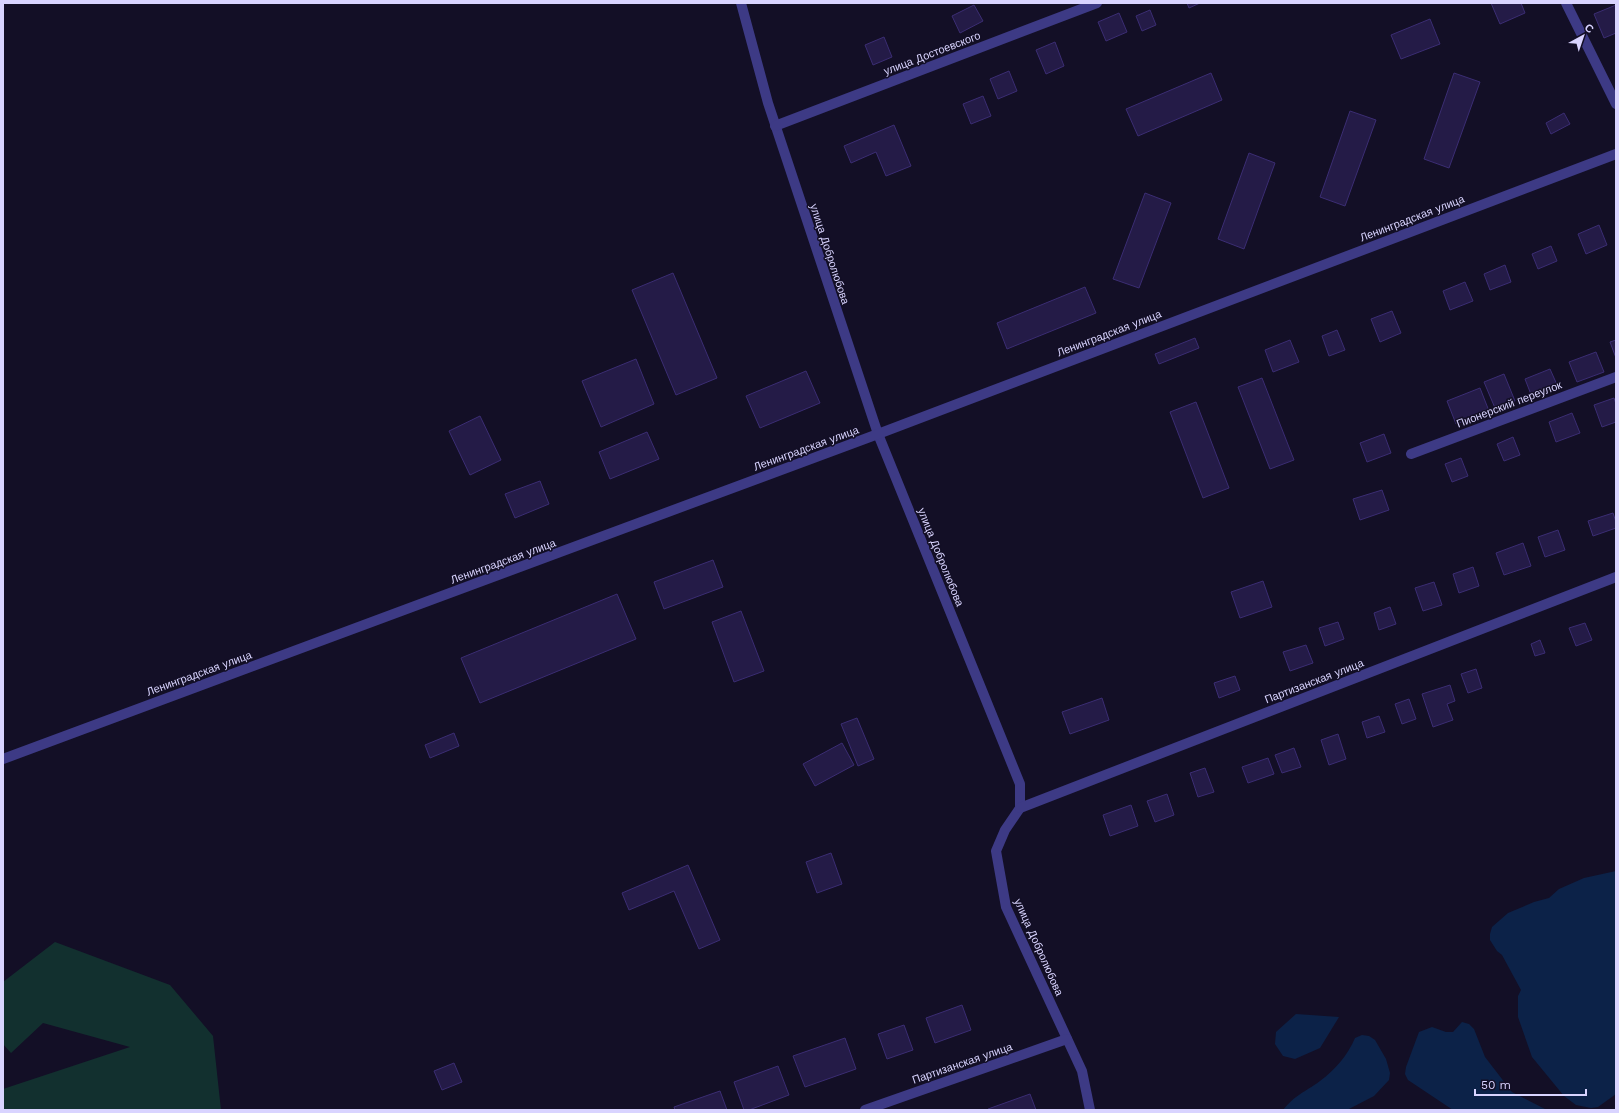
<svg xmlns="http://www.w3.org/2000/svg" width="1619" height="1113" viewBox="0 0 1619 1113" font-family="'Work Sans',sans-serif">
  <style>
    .green { fill: #12302f }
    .water { fill: #0c2248 }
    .building { fill: #241b47; stroke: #3b2d73 }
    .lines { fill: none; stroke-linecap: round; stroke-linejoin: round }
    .minor { stroke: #3d3a85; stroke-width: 10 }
    .labels { text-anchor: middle; stroke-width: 3; stroke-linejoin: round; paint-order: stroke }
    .street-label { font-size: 11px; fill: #d9d4ff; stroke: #130f26 }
  </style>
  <rect width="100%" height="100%" fill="#130f26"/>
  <!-- green -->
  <path class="green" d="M 55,942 L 170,985 L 213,1036 L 221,1110 L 3,1110 L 3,1089 L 130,1047 L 43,1023 L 11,1053 L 3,1044 L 3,982 Z"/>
  <!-- water -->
  <g class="water">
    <path d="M 1616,871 L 1616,1094 L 1598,1107 L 1591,1108 L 1576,1105 L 1564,1096 L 1532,1057 L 1518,1017 L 1518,996 L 1521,990 L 1502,955 L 1497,951 L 1490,940 L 1490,934 L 1492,927 L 1508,913 L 1534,902 L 1549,898 L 1559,889 L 1584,878 Z"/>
    <path d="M 1296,1014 L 1339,1017 L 1320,1048 L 1295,1059 L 1283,1056 L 1275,1044 L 1276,1032 Z"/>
    <path d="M 1462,1022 L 1469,1024 L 1474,1029 L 1485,1057 L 1512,1092 L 1547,1110 L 1453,1110 L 1408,1080 L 1405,1074 L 1406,1067 L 1419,1032 L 1432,1027 L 1446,1032 L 1453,1032 Z"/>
    <path d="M 1362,1035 L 1369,1036 L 1375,1040 L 1386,1059 L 1390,1073 L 1389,1080 L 1374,1096 L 1347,1110 L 1283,1110 C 1296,1094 1304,1093 1320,1081 C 1335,1070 1348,1055 1355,1038 Z"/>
  </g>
  <!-- building -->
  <g class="building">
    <path d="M 1187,3 L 1200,3 L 1189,8 Z"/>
    <path d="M 1491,3 L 1521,3 L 1525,13 L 1500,24 Z"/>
    <path d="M 974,5 L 983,21 L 960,33 L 952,16 Z"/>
    <path d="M 1616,5 L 1616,33 L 1604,38 L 1594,14 Z"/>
    <path d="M 1150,10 L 1156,25 L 1142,31 L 1136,16 Z"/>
    <path d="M 1119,13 L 1127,32 L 1106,41 L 1098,22 Z"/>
    <path d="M 1430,19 L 1440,44 L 1401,59 L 1391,35 Z"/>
    <path d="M 884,37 L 892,57 L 873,65 L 865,45 Z"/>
    <path d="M 1055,42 L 1064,66 L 1046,74 L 1036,50 Z"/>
    <path d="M 1009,71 L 1017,91 L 998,99 L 990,79 Z"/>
    <path d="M 1211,73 L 1222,100 L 1138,136 L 1126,109 Z"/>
    <path d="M 1454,73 L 1480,82 L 1449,168 L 1424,159 Z"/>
    <path d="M 983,96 L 991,116 L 971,124 L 963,104 Z"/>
    <path d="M 1350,111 L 1376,120 L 1345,206 L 1320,197 Z"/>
    <path d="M 1564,113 L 1570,124 L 1551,134 L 1546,123 Z"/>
    <path d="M 894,125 L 911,166 L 886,176 L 876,152 L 851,163 L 844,146 Z"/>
    <path d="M 1249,153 L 1275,163 L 1244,249 L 1218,239 Z"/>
    <path d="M 1145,193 L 1171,203 L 1139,288 L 1113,279 Z"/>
    <path d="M 1599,225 L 1607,245 L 1586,254 L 1578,234 Z"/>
    <path d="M 1551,246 L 1557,261 L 1538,269 L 1532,254 Z"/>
    <path d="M 1505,265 L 1511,282 L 1490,290 L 1484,274 Z"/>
    <path d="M 673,273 L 717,378 L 676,395 L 632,290 Z"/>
    <path d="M 1465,282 L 1473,301 L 1450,310 L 1443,291 Z"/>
    <path d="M 1085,287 L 1096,313 L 1007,349 L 997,323 Z"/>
    <path d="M 1392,311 L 1401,333 L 1380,342 L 1371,319 Z"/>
    <path d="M 1337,330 L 1345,350 L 1329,356 L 1322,336 Z"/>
    <path d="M 1195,338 L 1199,348 L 1159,364 L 1155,354 Z"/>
    <path d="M 1290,340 L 1299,362 L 1273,372 L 1265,350 Z"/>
    <path d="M 1616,340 L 1616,358 L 1610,342 Z"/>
    <path d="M 1596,352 L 1604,372 L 1577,382 L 1569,362 Z"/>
    <path d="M 636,359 L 654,404 L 601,427 L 582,381 Z"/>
    <path d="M 1550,369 L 1558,387 L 1532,397 L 1525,379 Z"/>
    <path d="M 806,371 L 820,403 L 760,428 L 746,396 Z"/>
    <path d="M 1504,374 L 1515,401 L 1495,408 L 1484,382 Z"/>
    <path d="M 1262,378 L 1294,460 L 1270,469 L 1238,387 Z"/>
    <path d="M 1480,388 L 1489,411 L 1456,424 L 1447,401 Z"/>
    <path d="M 1614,398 L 1616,404 L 1616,422 L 1602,427 L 1594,405 Z"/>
    <path d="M 1196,402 L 1229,488 L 1203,498 L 1170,412 Z"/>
    <path d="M 1572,413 L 1580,433 L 1556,442 L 1549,422 Z"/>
    <path d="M 480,416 L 501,460 L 470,475 L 449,431 Z"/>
    <path d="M 647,432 L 659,459 L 610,479 L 599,452 Z"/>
    <path d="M 1384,434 L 1391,453 L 1367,462 L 1360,443 Z"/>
    <path d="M 1513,437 L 1520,455 L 1504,461 L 1497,444 Z"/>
    <path d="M 1461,458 L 1468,476 L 1452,482 L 1445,464 Z"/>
    <path d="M 540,481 L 549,504 L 515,518 L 505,494 Z"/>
    <path d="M 1382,490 L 1389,510 L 1360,520 L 1353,499 Z"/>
    <path d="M 1613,513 L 1616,522 L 1616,528 L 1593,536 L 1588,521 Z"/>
    <path d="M 1558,530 L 1565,550 L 1545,557 L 1538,537 Z"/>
    <path d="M 1523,543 L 1531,566 L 1504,575 L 1496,553 Z"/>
    <path d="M 713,560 L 723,587 L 664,609 L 654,582 Z"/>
    <path d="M 1473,567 L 1479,586 L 1459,593 L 1453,574 Z"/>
    <path d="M 1263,581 L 1272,607 L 1240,618 L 1231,592 Z"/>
    <path d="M 1434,582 L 1442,605 L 1423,611 L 1415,588 Z"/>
    <path d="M 617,594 L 636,639 L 480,703 L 461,658 Z"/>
    <path d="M 1390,607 L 1396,624 L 1379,630 L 1374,613 Z"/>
    <path d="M 741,611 L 764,671 L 734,682 L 712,622 Z"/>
    <path d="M 1338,622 L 1344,639 L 1325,646 L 1319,628 Z"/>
    <path d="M 1585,623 L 1592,640 L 1576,646 L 1569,628 Z"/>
    <path d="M 1540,640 L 1545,653 L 1535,656 L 1531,644 Z"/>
    <path d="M 1306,645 L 1313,663 L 1290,671 L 1283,652 Z"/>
    <path d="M 1476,669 L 1482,688 L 1468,693 L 1461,674 Z"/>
    <path d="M 1235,676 L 1240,690 L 1219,698 L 1214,683 Z"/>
    <path d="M 1450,685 L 1455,701 L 1447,704 L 1453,720 L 1433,727 L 1422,694 Z"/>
    <path d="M 1102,698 L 1109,720 L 1070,734 L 1062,712 Z"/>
    <path d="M 1409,699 L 1416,719 L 1402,724 L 1395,704 Z"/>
    <path d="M 1379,716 L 1385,732 L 1367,738 L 1362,722 Z"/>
    <path d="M 857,718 L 874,759 L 858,766 L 841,724 Z"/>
    <path d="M 454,733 L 459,746 L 430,758 L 425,745 Z"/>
    <path d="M 1338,734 L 1346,759 L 1329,765 L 1321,740 Z"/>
    <path d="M 842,743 L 854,765 L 815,786 L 803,764 Z"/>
    <path d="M 1294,748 L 1301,767 L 1282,773 L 1275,755 Z"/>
    <path d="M 1268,758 L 1274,774 L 1248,783 L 1242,767 Z"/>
    <path d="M 1205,768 L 1214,792 L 1198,797 L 1190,773 Z"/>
    <path d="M 1167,794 L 1174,815 L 1155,822 L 1147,801 Z"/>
    <path d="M 1131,805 L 1138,826 L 1110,836 L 1103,815 Z"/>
    <path d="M 831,853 L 842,884 L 817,893 L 806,862 Z"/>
    <path d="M 688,865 L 720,940 L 699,949 L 674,891 L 629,910 L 622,893 Z"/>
    <path d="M 962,1005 L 971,1030 L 935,1043 L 926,1018 Z"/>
    <path d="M 904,1025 L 913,1050 L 887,1059 L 878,1034 Z"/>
    <path d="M 845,1038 L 856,1069 L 805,1087 L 793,1056 Z"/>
    <path d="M 454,1063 L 462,1082 L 442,1090 L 434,1071 Z"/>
    <path d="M 778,1066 L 789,1095 L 749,1110 L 744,1110 L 734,1082 Z"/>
    <path d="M 720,1091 L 727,1110 L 675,1110 L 674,1107 Z"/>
    <path d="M 1030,1094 L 1036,1110 L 989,1110 L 988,1109 Z"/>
  </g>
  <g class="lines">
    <!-- minor -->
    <g class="minor">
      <path d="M 741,3 L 768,103 L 878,434 L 1020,784 L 1020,808 L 1005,830 L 996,851 L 1006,907 L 1082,1071 L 1090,1110"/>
      <path d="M 1566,3 L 1616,104"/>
      <path d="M 775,126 L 1097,3"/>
      <path d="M 1411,454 L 1616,377"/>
      <path d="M 3,759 L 878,434 L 1616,154"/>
      <path d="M 1020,808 L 1616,577"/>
      <path d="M 865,1110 L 1067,1039"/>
    </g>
  </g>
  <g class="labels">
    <!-- street labels -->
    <g class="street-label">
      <text transform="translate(932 53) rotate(-21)" y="4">улица Достоевского</text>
      <text transform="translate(1412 218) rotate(-21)" y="4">Ленинградская улица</text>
      <text transform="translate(830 254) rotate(72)" y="4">улица Добролюбова</text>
      <text transform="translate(1109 333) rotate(-21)" y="4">Ленинградская улица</text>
      <text transform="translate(1509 404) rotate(-21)" y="4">Пионерский переулок</text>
      <text transform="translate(806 448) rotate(-20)" y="4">Ленинградская улица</text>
      <text transform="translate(941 557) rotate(68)" y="4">улица Добролюбова</text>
      <text transform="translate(503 561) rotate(-20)" y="4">Ленинградская улица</text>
      <text transform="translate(199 673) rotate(-20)" y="4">Ленинградская улица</text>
      <text transform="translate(1314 681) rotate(-21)" y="4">Партизанская улица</text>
      <text transform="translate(1039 947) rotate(66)" y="4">улица Добролюбова</text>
      <text transform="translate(962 1063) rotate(-19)" y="4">Партизанская улица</text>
    </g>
  </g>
  <!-- border -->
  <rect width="1619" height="1113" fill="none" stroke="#d9d4ff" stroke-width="8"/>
  <!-- north arrow -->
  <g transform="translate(1583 36) rotate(40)" stroke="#130f26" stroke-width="3" paint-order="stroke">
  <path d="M0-3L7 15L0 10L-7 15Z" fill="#d9d4ff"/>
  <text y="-6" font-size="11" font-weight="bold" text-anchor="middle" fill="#d9d4ff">С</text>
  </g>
  <!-- scale -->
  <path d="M1475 1089v6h111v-6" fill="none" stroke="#d9d4ff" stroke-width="2"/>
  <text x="1481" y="1089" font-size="12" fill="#d9d4ff" stroke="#130f26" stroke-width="3" paint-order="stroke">50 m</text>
</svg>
